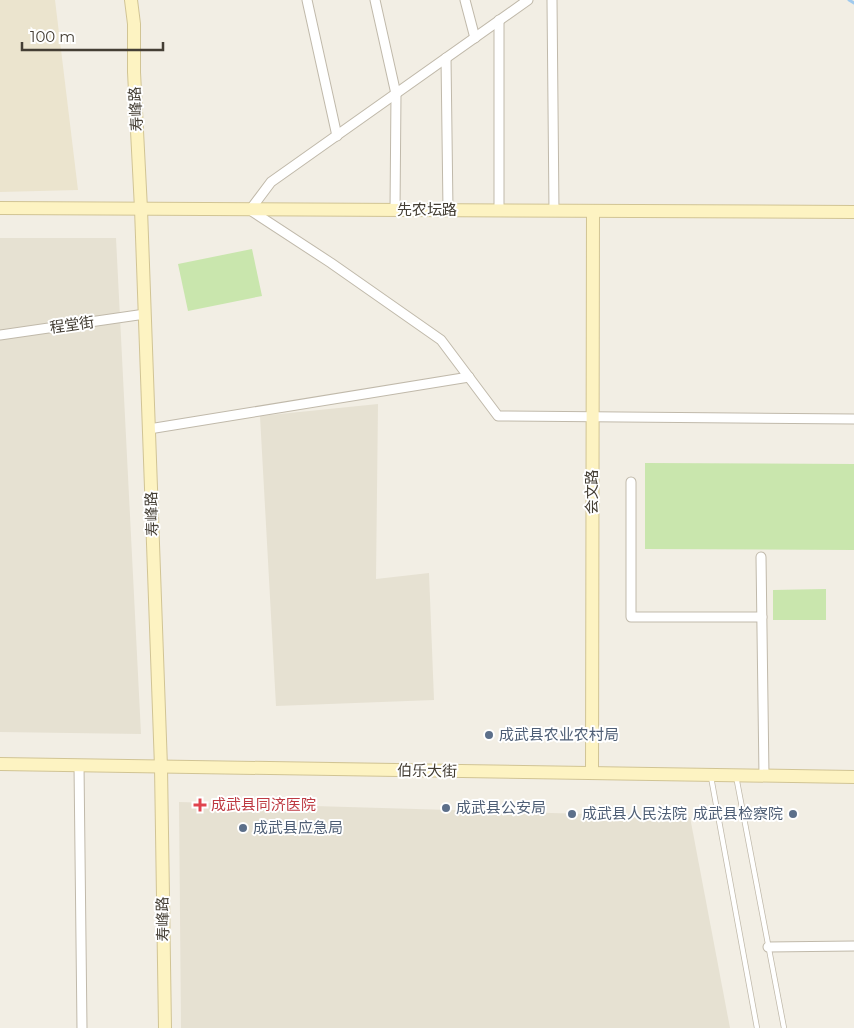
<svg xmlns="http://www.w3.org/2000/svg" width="854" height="1028" viewBox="0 0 854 1028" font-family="Montserrat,'Noto Sans SC',sans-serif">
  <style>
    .residential { fill: #e6e1d2 }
    .education { fill: #ebe4ce }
    .green { fill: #c9e6ad }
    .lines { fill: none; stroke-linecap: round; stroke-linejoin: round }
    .stream { stroke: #a0caee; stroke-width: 3 }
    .lane-casing { stroke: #c0b9aa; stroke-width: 6 }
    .street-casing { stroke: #c0b9aa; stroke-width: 11 }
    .secondary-casing { stroke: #d1c494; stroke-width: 14 }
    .lane { stroke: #fff; stroke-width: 4.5 }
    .street { stroke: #fff; stroke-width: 9 }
    .secondary { stroke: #fdf3c2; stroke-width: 12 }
    .service-dot { fill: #5c6f8a; stroke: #fff; stroke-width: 2 }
    .health-dot { fill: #e0444e; stroke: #fff; stroke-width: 2 }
    .labels { text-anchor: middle; stroke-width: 4; stroke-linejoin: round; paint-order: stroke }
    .street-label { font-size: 15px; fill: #443e34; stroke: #fff }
    .service-label { font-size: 15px; fill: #4e5e75; stroke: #fff; text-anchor: start }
    .health-label { font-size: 15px; fill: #be3a42; stroke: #fff; text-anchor: start }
  </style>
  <rect width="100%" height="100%" fill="#f2eee4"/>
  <!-- residential -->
  <g class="residential">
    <path d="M 0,238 L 116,238 L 141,734 L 0,732 Z"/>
    <path d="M 378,404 L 376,579 L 429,573 L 434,700 L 276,706 L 260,416 Z"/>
    <path d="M 179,802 L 690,817 L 730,1028 L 181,1028 Z"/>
  </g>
  <!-- education -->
  <path class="education" d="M 0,0 L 55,0 L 78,190 L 0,192 Z"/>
  <!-- green -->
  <g class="green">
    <path d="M 252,249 L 262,296 L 188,311 L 178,264 Z"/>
    <path d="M 645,463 L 854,464 L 854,550 L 645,549 Z"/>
    <path d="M 826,589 L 826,620 L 773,620 L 773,590 Z"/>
  </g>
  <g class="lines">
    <!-- stream -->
    <path class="stream" d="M 849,0 L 854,3"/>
    <!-- lane casing -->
    <g class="lane-casing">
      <g id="lane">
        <path d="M 736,776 L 784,1028"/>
        <path d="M 711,777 L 757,1028"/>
      </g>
    </g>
    <!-- street casing -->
    <g class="street-casing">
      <g id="street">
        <path d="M 307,0 L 337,136"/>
        <path d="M 375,0 L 396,94 L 395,210"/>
        <path d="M 465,0 L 475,38"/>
        <path d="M 528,0 L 271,182 L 250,210 L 331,263 L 441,340 L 498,416 L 854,419"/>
        <path d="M 552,0 L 554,211"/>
        <path d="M 499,20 L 499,211"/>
        <path d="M 446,58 L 448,210"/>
        <path d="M 0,335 L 145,314"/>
        <path d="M 149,429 L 469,377"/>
        <path d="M 631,482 L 631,617 L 762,617"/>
        <path d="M 761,557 L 764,776"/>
        <path d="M 79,765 L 82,1028"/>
        <path d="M 768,947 L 854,946"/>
      </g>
    </g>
    <!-- secondary casing -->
    <g class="secondary-casing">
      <g id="secondary">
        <path d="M 131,0 L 134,24 L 134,72 L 141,209 L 161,767 L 165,1028"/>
        <path d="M 0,208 L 854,212"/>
        <path d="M 0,764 L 854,777"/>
        <path d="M 592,773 L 593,211"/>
      </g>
    </g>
    <!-- lane -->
    <use href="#lane" class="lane"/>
    <!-- street -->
    <use href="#street" class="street"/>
    <!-- secondary -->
    <use href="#secondary" class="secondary"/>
  </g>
  <!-- markers -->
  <g class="service-dot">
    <circle cx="489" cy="735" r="5"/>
    <circle cx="446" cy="808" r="5"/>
    <circle cx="572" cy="814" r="5"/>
    <circle cx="793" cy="814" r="5"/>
    <circle cx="243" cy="828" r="5"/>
  </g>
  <path class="health-dot" d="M197.5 797.5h5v5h5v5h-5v5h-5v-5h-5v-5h5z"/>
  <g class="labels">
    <!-- street labels -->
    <g class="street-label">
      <text transform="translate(136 109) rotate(-93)" y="5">寿峰路</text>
      <text x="427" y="215">先农坛路</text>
      <text transform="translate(72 325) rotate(-8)" y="5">程堂街</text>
      <text transform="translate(592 492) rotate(-90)" y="5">会文路</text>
      <text transform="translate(152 514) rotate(-92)" y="5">寿峰路</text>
      <text transform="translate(427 771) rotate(1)" y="5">伯乐大街</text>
      <text transform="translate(163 919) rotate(-91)" y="5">寿峰路</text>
    </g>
    <!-- service labels -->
    <g class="service-label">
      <text x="499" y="740">成武县农业农村局</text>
      <text x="456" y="813">成武县公安局</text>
      <text x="582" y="819">成武县人民法院</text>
      <text x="783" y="819" text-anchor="end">成武县检察院</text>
      <text x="253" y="833">成武县应急局</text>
    </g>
    <!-- health labels -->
    <g class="health-label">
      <text x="211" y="810">成武县同济医院</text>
    </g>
  </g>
  <!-- scale -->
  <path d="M22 42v8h141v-8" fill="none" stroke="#443e34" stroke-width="2.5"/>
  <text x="30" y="42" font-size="15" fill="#443e34" stroke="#ffffff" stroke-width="4" paint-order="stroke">100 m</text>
</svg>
